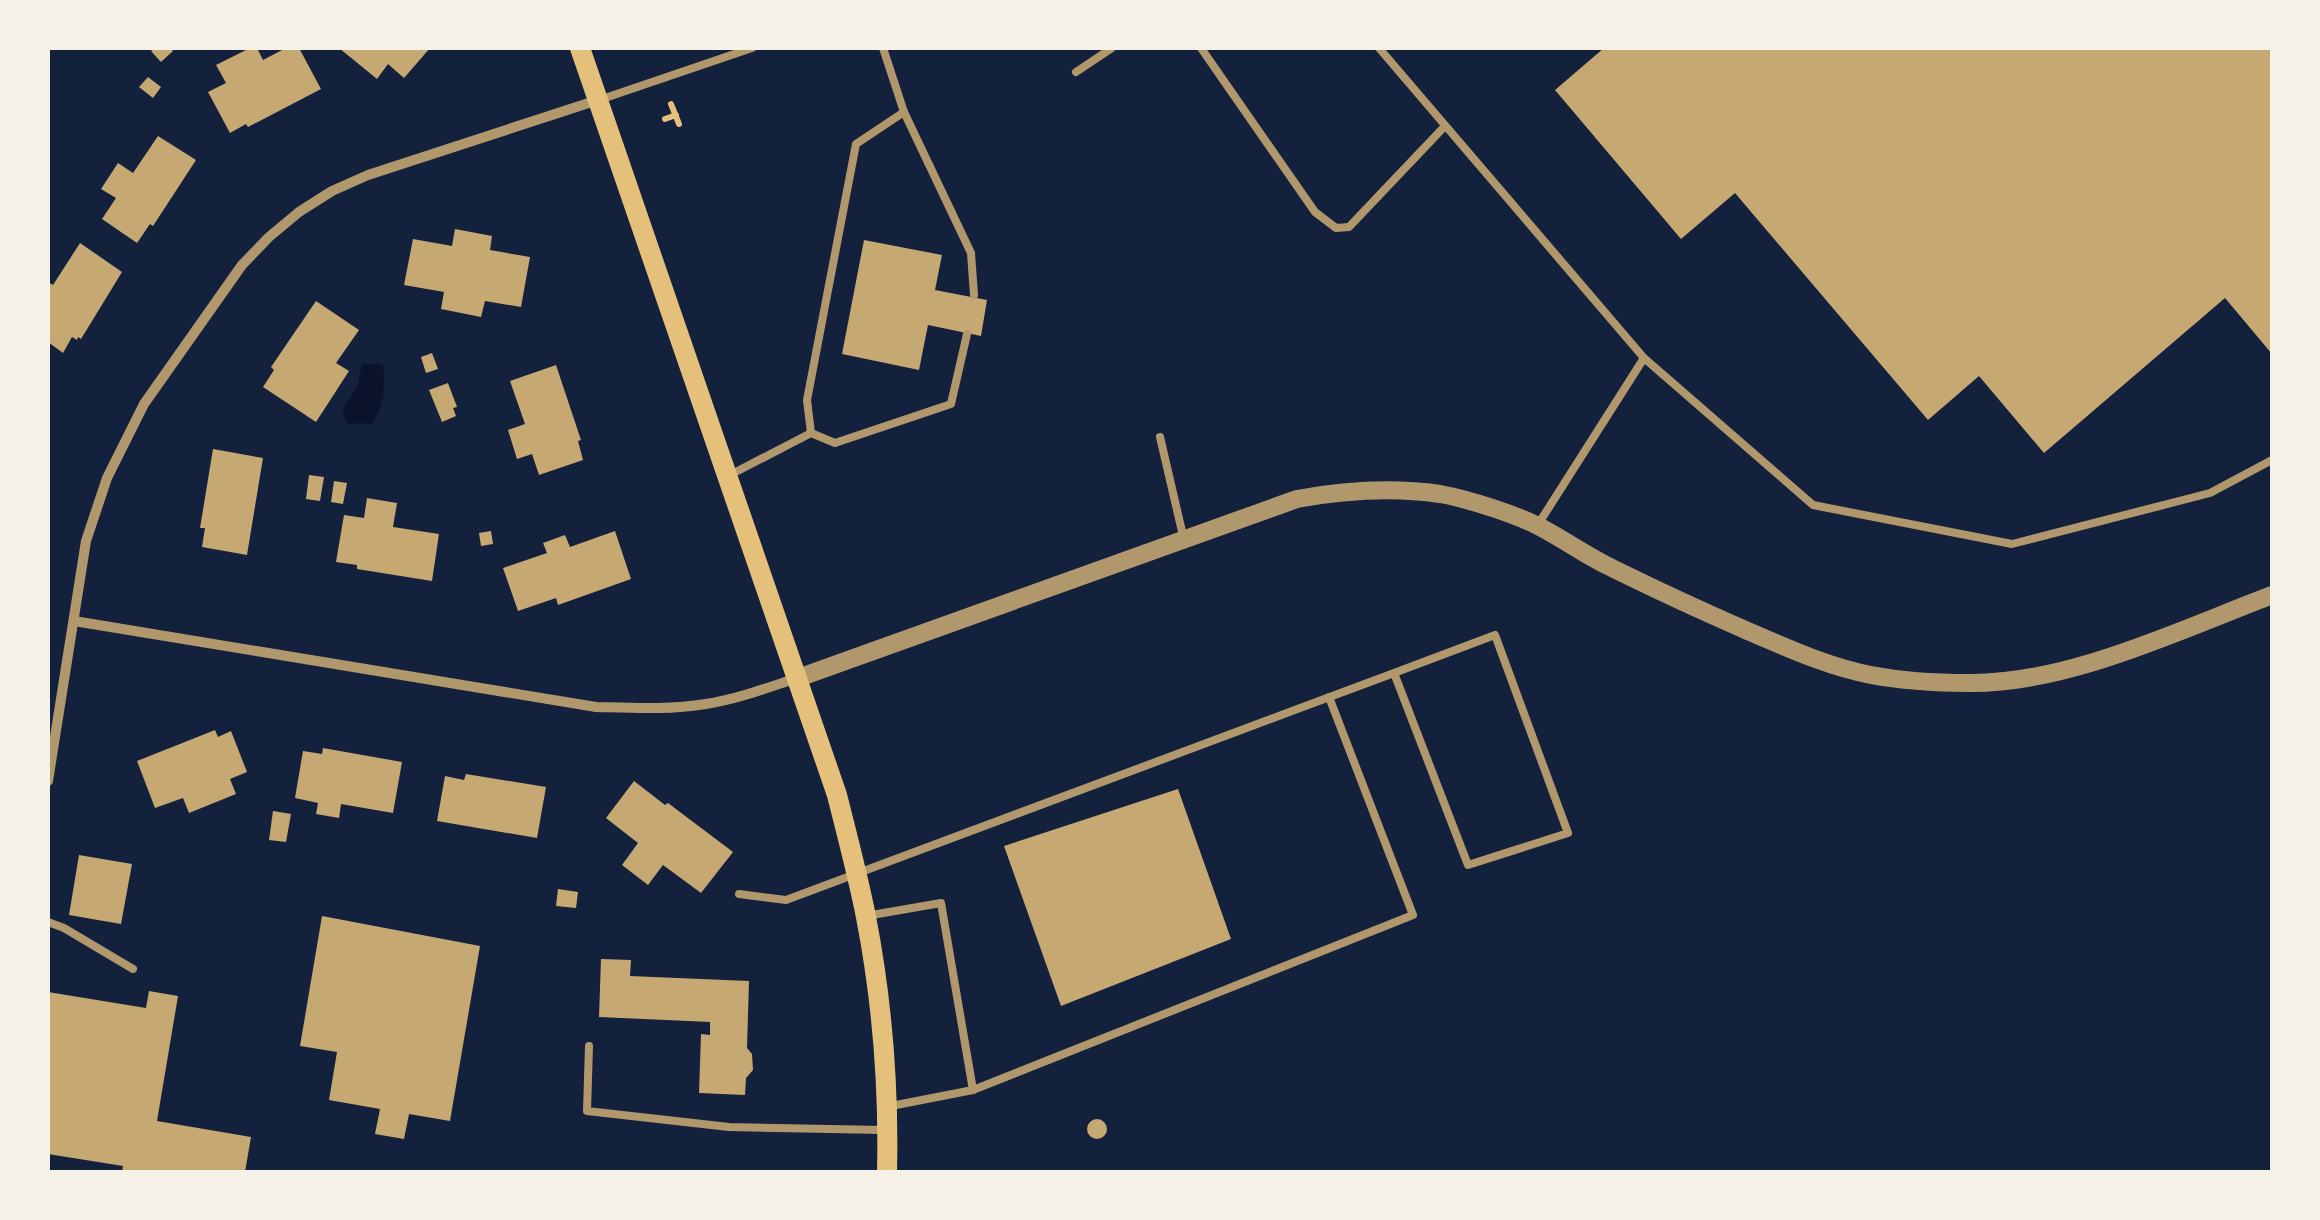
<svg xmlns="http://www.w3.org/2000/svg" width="2320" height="1220" viewBox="0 0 2320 1220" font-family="Karla,sans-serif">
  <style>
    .water { fill: #0b132b }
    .building { fill: #c6a872 }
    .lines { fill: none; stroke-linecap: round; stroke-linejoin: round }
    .path { stroke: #e5c07b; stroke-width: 6 }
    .service { stroke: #b1986c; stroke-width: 8 }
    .minor { stroke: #b1986c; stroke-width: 10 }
    .tertiary { stroke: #b1986c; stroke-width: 18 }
    .secondary { stroke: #e5c07b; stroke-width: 20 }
  </style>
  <rect width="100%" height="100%" fill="#14213d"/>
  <!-- water -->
  <path class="water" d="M 362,363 L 383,365 C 385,387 385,405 372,424 L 358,423 L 348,425 L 342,410 L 358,386 Z"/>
  <!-- building -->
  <g class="building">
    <path d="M 156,48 L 170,48 L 173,51 L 161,62 L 151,51 Z"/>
    <path d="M 250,48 L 257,48 L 263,60 L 286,48 L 299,48 L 321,89 L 248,127 L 246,124 L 230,133 L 208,92 L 226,83 L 216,65 Z"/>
    <path d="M 339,48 L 430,48 L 404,78 L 388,64 L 377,79 Z"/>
    <path d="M 1604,48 L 2272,48 L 2272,354 L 2225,298 L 2044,453 L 1979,376 L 1928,420 L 1735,193 L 1681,239 L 1555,90 Z"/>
    <path d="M 148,77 L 161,87 L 153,98 L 139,87 Z"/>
    <path d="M 158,136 L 196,160 L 153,226 L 150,224 L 137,243 L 102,219 L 116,198 L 101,189 L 118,163 L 133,173 Z"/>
    <path d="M 455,229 L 492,236 L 490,250 L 530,257 L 521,307 L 485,301 L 481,317 L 441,309 L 444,292 L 404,285 L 413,239 L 452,246 Z"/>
    <path d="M 864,240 L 942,255 L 935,290 L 987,300 L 981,336 L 928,325 L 919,370 L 842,354 Z"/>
    <path d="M 80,243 L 122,272 L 81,339 L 78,337 L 77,340 L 72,337 L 63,353 L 48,342 L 48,282 L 53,285 Z"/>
    <path d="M 316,301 L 359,330 L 336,363 L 349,371 L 316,422 L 263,387 L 274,370 L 271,367 Z"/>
    <path d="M 432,353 L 438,369 L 426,373 L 421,357 Z"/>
    <path d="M 556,365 L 581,440 L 578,441 L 583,460 L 539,475 L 532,454 L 517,459 L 508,430 L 525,424 L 510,381 Z"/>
    <path d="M 448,383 L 457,407 L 453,408 L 456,416 L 442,422 L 429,390 Z"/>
    <path d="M 213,449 L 263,458 L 247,555 L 202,547 L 205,528 L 200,528 Z"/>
    <path d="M 309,475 L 324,477 L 320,501 L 306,499 Z"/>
    <path d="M 334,481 L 347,483 L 343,504 L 331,502 Z"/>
    <path d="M 367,498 L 397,503 L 393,527 L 439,534 L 432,581 L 357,569 L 357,565 L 336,562 L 344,515 L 364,518 Z"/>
    <path d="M 491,531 L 493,544 L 481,546 L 479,533 Z"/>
    <path d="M 615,531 L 631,579 L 558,605 L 556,598 L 518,611 L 503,568 L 547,553 L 543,543 L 565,535 L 570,547 Z"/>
    <path d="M 215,730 L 218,737 L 231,731 L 247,772 L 230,779 L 236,794 L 189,813 L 183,798 L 155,808 L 137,761 Z"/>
    <path d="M 323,748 L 402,762 L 393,813 L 341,804 L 339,818 L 316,814 L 318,803 L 295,798 L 303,751 L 322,754 Z"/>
    <path d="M 466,774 L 546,787 L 537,838 L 437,821 L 445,776 L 464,780 Z"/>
    <path d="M 634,781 L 665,805 L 668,803 L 733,852 L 701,893 L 663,865 L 648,885 L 622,865 L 638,843 L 606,818 Z"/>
    <path d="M 1178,789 L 1231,939 L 1061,1006 L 1004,846 Z"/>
    <path d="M 273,811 L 291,814 L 286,842 L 269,840 Z"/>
    <path d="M 79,855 L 132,864 L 121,924 L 69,915 Z"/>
    <path d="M 558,889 L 578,892 L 576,908 L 556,906 Z"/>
    <path d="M 322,916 L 480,946 L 450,1121 L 409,1114 L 404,1139 L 375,1134 L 380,1109 L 329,1100 L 337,1052 L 300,1046 Z"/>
    <path d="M 601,959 L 631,960 L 630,976 L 749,981 L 747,1048 L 752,1054 L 753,1070 L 746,1078 L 745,1095 L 699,1093 L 701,1034 L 710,1035 L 710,1022 L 599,1017 Z"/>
    <path d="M 149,991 L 178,996 L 157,1121 L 251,1137 L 245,1172 L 122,1172 L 123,1166 L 48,1154 L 48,992 L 146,1008 Z"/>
    <circle cx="1097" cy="1129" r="10"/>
  </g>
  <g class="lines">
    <!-- path -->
    <g class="path">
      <path d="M 671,104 L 679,124"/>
      <path d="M 665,119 L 676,115"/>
    </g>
    <!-- service -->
    <g class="service">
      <path d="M 883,48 L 904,112 L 971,253 L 974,295"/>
      <path d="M 1201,48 L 1315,212 L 1336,228 L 1349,227 L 1445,126"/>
      <path d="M 1379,48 L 1644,358 L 1813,505 L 2012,544 L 2210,493 L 2272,460"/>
      <path d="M 1076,72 L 1112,48"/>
      <path d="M 602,99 L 752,48"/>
      <path d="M 811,433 L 807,400 L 856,144 L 904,112"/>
      <path d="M 1160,437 L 1184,540"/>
      <path d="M 728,476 L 811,433 L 835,443 L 951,404 L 967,334"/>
      <path d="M 1539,523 L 1644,358"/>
      <path d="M 739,894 L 786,900 L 1394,673 L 1495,635 L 1568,833 L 1468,865 L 1394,673"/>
      <path d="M 866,916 L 941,903 L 973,1090"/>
      <path d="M 48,922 L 64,928 L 133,969"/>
      <path d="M 589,1046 L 587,1111 L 729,1127 L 884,1130"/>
      <path d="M 891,1106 L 973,1090 L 1413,915 L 1329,697"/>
    </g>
    <!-- minor -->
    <g class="minor">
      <path d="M 74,621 L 596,707 C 633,708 670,710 706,704 C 737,699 767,688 797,678"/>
      <path d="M 48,781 L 86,541 L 107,478 L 144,404 L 242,265 L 269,237 L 299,212 L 332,191 L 368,175 L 598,100"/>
    </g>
    <!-- tertiary -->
    <path class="tertiary" d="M 798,678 L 1297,499 C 1346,490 1391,487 1440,494 C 1468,499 1515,514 1540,527 C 1563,539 1584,554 1606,565 C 1654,589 1702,611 1750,632 C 1790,649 1829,667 1871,675 C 1903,681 1937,683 1969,683 C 2068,684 2180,630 2272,595"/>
    <!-- secondary -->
    <path class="secondary" d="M 580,48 L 837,795 C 847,835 858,876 866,917 C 882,1000 889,1087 887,1172"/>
  </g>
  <!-- border -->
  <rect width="2320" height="1220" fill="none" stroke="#f6f1e7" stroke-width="100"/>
</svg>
